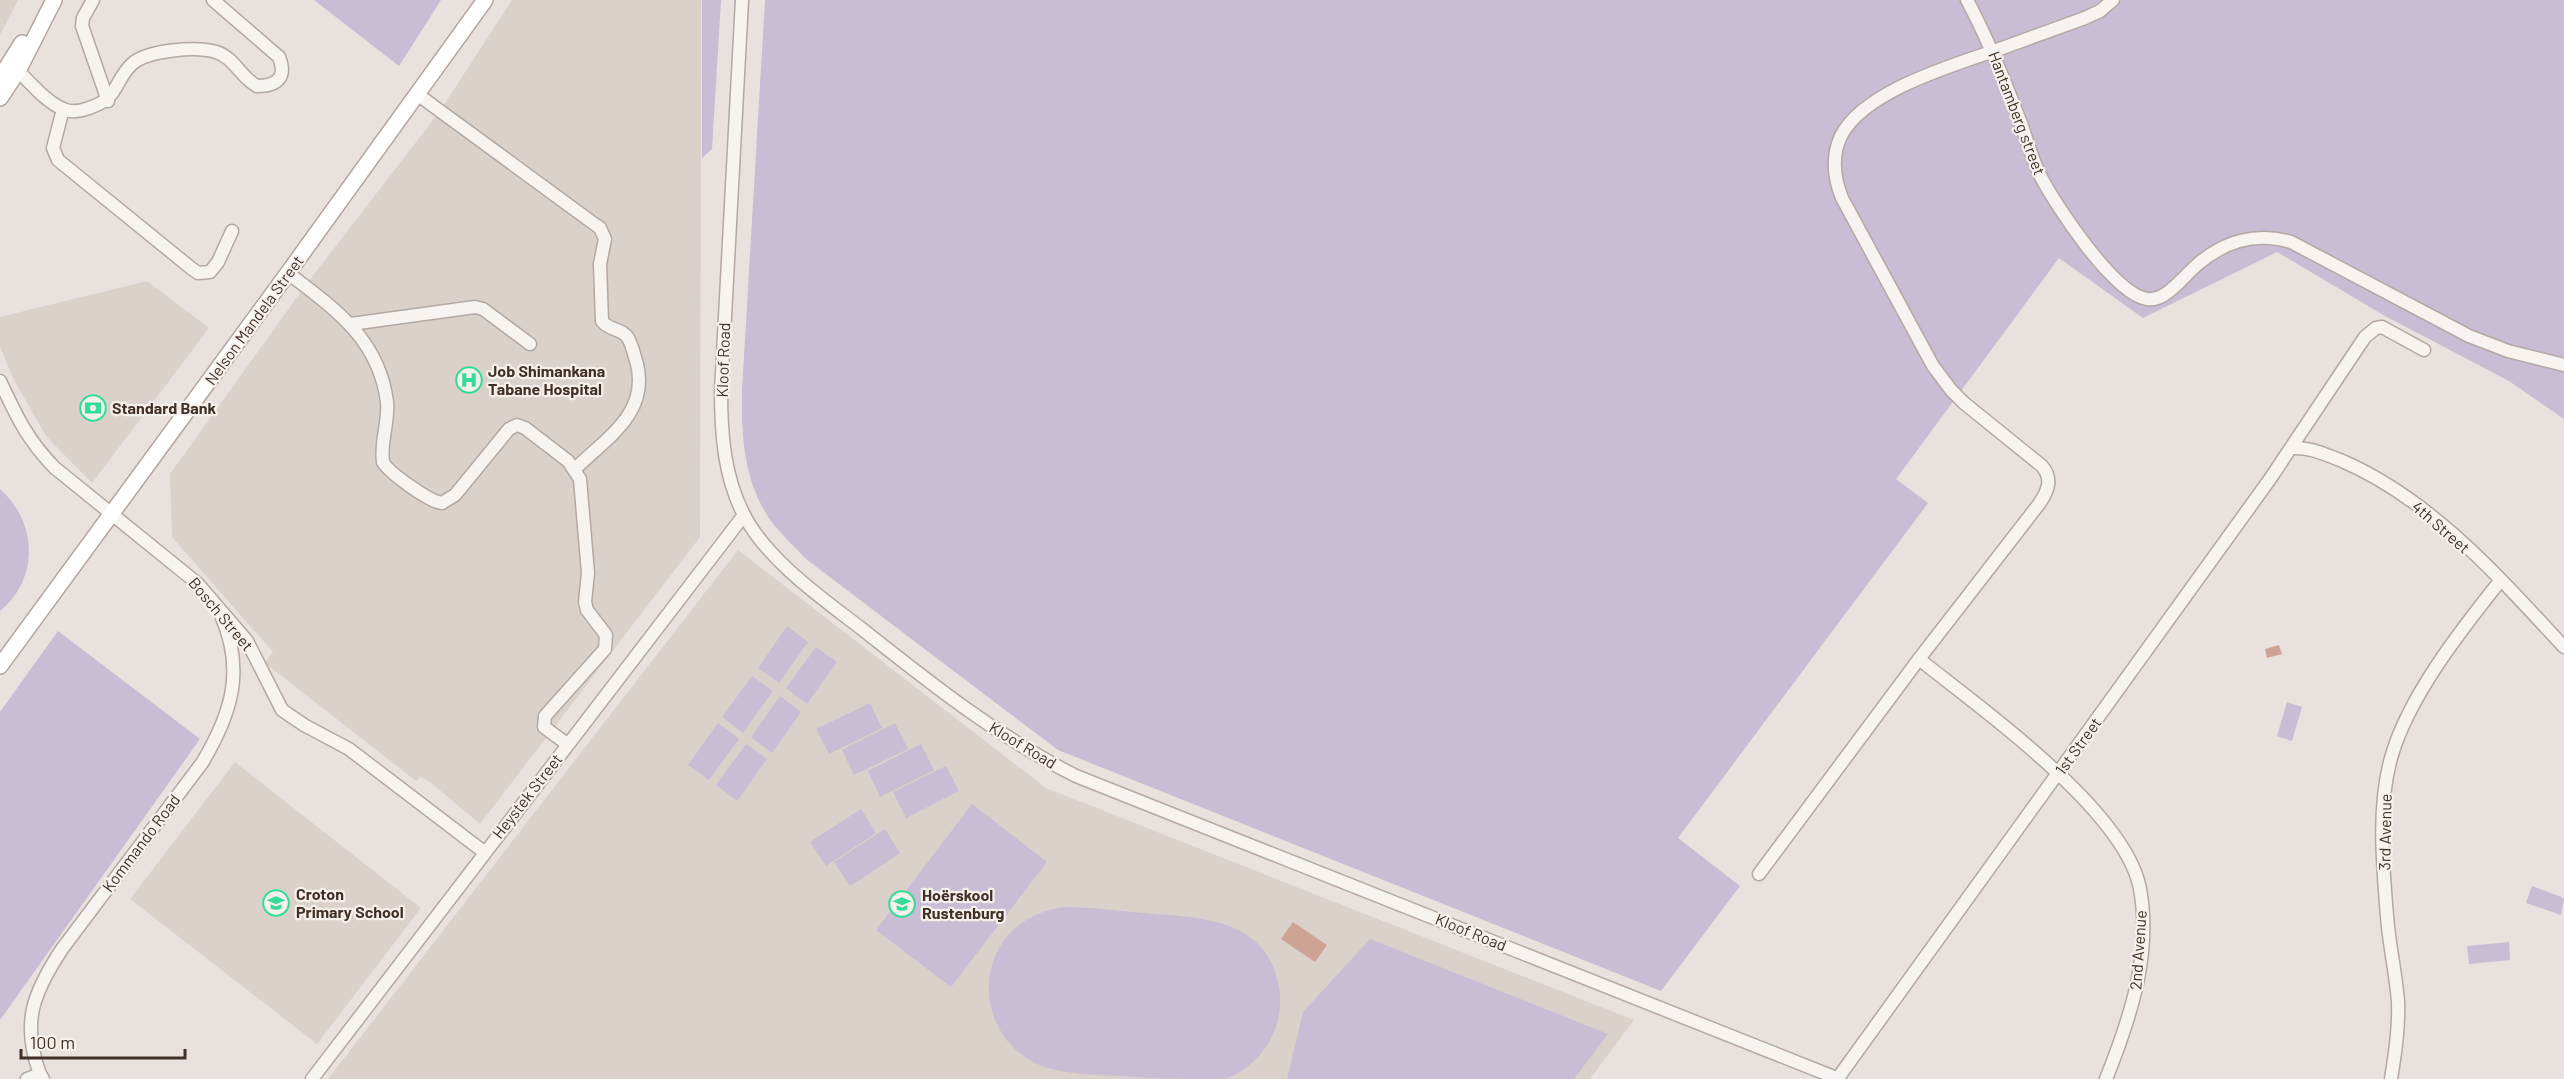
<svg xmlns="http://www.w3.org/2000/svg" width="2564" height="1079" viewBox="0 0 2564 1079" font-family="Barlow,sans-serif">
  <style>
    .built { fill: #dbd1cb }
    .green { fill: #c8bdd4 }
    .water { fill: #cda394 }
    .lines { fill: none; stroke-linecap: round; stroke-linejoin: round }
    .minor-casing { stroke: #b3a8a2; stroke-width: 15 }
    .major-casing { stroke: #b6a49b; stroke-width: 18 }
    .minor { stroke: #f7f3f0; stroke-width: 12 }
    .major { stroke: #fff; stroke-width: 15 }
    .labels { text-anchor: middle; stroke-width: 4.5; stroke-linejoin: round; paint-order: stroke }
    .street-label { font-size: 16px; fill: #413025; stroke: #f6f0ed }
    .poi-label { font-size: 16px; font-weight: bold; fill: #413025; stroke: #f6f0ed; text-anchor: start }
  </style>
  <rect width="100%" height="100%" fill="#e9e1dd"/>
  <!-- built -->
  <g class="built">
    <path d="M 0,0 L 18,0 L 0,35 Z"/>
    <path d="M 512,0 L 701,0 L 700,537 L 480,824 L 430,782 L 421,777 L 416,781 L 265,663 L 273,652 L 172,537 L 170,474 L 305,286 L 440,111 Z"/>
    <path d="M 147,281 L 209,328 L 92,483 L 46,436 L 14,380 L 0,347 L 0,317 Z"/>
    <path d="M 738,550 L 1046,788 L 1634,1020 L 1590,1079 L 328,1079 Z"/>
    <path d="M 235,762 L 421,908 L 317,1044 L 130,899 Z"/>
  </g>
  <!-- green -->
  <g class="green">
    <path d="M 314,0 L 441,0 L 399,66 Z"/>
    <path d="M 702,0 L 721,0 L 712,149 L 702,158 Z"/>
    <path d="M 765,0 L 2564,0 L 2564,419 L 2509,381 L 2385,316 L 2277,252 L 2143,318 L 2059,258 L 1896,479 L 1928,503 L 1678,838 L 1740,886 L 1661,991 L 1058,750 L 806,559 C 796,548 784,537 774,525 C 744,486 741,437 742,390 Z"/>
    <path d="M 0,489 C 37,522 40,578 0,611 Z"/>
    <path d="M 787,626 L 808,642 L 779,683 L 758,668 Z"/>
    <path d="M 58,631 L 200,739 L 0,1020 L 0,712 Z"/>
    <path d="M 816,647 L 837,662 L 807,704 L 786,688 Z"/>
    <path d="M 752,676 L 773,691 L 743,733 L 722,717 Z"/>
    <path d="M 780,696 L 801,712 L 772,753 L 751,737 Z"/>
    <path d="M 2287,702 L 2302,707 L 2292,741 L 2277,736 Z"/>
    <path d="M 870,703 L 882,728 L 829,754 L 816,729 Z"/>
    <path d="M 718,723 L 739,739 L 709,780 L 688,765 Z"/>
    <path d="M 895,723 L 908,749 L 854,775 L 842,750 Z"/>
    <path d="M 746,744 L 767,759 L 737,801 L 716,785 Z"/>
    <path d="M 921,744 L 934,770 L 880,797 L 868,771 Z"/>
    <path d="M 946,766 L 959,791 L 906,818 L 893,792 Z"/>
    <path d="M 972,804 L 1047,862 L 951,987 L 876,930 Z"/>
    <path d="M 861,809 L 876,833 L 826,866 L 810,842 Z"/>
    <path d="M 885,829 L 900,853 L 850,886 L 834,862 Z"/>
    <path d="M 2532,886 L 2564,898 L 2561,915 L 2526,903 Z"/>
    <path d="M 1064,907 C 1091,907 1118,911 1145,913 C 1200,918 1267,917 1279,987 C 1283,1009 1277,1033 1263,1051 C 1254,1063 1238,1076 1223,1079 C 1198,1079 1158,1079 1132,1077 C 1103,1074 1070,1076 1042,1066 C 997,1049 977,997 996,954 C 1009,926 1035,911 1064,907 Z"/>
    <path d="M 1370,939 L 1608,1034 L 1574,1079 L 1287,1079 L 1303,1012 Z"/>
    <path d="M 2509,942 L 2510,960 L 2469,964 L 2467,946 Z"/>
  </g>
  <!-- water -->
  <g class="water">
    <path d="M 2279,645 L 2282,654 L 2267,658 L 2265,649 Z"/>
    <path d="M 1293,922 L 1327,945 L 1315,962 L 1281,939 Z"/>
  </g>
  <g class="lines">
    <!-- minor casing -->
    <g class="minor-casing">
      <g id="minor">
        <path d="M 93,0 L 83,18 L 82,26 L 108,101"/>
        <path d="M 742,0 L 721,391 C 721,433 724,477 744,515 C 767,560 823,599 862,629 C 930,683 998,737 1076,776 L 1839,1079"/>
        <path d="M 1967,0 C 1988,39 2004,79 2020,121 C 2027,139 2032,160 2041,177 C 2056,206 2114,294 2147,299 C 2153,300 2159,298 2164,295 C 2178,286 2186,274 2198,264 C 2225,241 2257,232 2291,242 L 2469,336 L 2508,351 L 2564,365"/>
        <path d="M 18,71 C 31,83 46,102 63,109 C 72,113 81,111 89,108 C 120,98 113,82 132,64 C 147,50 197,46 216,52 C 235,58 240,77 257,86 C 278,86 287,77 279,57 L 213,0"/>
        <path d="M 417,94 L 593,223 L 600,228 L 605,239 L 600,264 L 602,321 C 609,331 622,328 628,338 C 633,346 634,356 637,364 C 649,414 606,438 575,469"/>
        <path d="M 63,109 L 53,148 L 58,160 L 191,268 L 198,273 L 210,272 L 218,262 L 232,231"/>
        <path d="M 288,273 C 335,309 379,339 387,402 C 389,422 380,442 383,462 C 389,473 430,502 442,503 L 455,495 L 509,429 L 517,425 L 525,428 L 568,461 L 580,479 L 588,573 L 585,602 L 587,610 L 606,635 L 605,649 L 545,716 L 544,727 L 567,744"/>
        <path d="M 351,324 L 475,307 L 483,309 L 530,344"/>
        <path d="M 0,381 C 16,415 27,440 55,468 L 197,583 L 247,641 L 282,710 L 304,725 L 349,749 L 484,852"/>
        <path d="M 2292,448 C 2310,447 2324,454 2340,460 C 2430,498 2499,577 2564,647"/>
        <path d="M 1919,659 C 1980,708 2126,811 2140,889 C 2152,954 2130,1019 2106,1079"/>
        <path d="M 1759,874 L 1919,659 L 2039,504 C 2048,491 2053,479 2042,466 L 1964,403 L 1951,390 L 1933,366 L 1842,198 C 1834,178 1831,157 1841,136 C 1863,92 1950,66 1994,51 C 2025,40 2055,29 2085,18 L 2100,11 L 2113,0"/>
        <path d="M 40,1074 C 21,1023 33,993 62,949 L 202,763 C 232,713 245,670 221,615"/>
        <path d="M 1838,1078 L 2270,479 L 2365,337 L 2376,328 L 2382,327 L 2424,350"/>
        <path d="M 27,1079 L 40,1074 L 43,1079"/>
        <path d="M 312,1079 L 744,515"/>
        <path d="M 2391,1079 C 2395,1054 2399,1028 2398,1002 C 2396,973 2389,945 2387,916 C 2383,865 2377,809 2391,758 C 2408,697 2461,630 2500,581"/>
      </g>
    </g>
    <!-- major casing -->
    <g class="major-casing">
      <g id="major">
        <path d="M 0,78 L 22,43"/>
        <path d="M 0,98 L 18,71 L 54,0"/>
        <path d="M 0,666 L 288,273 L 485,0"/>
      </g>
    </g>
    <!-- minor -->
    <use href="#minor" class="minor"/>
    <!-- major -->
    <use href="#major" class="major"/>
  </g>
  <!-- icons -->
  <defs>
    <g id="hospital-ring" transform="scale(1.35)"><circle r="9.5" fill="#f6f0ed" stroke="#33dd98" stroke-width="1.5"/><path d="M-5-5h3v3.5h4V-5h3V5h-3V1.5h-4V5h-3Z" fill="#33dd98"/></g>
    <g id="bank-ring" transform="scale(1.35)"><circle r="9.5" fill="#f6f0ed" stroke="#33dd98" stroke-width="1.5"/><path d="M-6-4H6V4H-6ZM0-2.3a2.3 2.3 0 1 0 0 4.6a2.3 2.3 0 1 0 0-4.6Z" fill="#33dd98"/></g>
    <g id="school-ring" transform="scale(1.35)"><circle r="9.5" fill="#f6f0ed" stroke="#33dd98" stroke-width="1.5"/><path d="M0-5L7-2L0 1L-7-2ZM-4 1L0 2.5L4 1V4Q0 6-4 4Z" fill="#33dd98"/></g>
    <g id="university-ring" transform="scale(1.35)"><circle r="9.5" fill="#f6f0ed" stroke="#33dd98" stroke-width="1.5"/><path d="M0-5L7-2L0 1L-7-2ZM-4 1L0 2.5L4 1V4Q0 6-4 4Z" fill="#33dd98"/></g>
  </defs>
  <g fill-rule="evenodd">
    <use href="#hospital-ring" x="469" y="380"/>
    <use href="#bank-ring" x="93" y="408"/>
    <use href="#school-ring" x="276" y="903"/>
    <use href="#university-ring" x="902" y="904"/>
  </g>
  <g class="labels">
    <!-- street labels -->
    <g class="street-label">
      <text transform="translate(2017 113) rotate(69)" y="6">Hantamberg street</text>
      <text transform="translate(254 320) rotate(-54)" y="6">Nelson Mandela Street</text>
      <text transform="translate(723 360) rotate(-88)" y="6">Kloof Road</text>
      <text transform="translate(2441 527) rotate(41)" y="6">4th Street</text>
      <text transform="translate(221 614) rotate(50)" y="6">Bosch Street</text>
      <text transform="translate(1023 745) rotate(31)" y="6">Kloof Road</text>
      <text transform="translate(2078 746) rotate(-54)" y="6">1st Street</text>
      <text transform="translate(527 796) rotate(-52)" y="6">Heystek Street</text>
      <text transform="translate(2385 832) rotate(-89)" y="6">3rd Avenue</text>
      <text transform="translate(141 843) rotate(-53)" y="6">Kommando Road</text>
      <text transform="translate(1471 932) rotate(22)" y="6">Kloof Road</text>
      <text transform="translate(2138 950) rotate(-86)" y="6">2nd Avenue</text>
    </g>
    <!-- poi labels -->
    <g class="poi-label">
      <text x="488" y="377">Job Shimankana<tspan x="488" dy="18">Tabane Hospital</tspan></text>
      <text x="112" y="414">Standard Bank</text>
      <text x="296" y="900">Croton<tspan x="296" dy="18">Primary School</tspan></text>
      <text x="922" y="901">Hoërskool<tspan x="922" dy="18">Rustenburg</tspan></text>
    </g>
  </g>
  <!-- scale -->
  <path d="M21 1049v9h164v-9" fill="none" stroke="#413025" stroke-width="3"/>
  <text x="30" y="1049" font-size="18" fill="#413025" stroke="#f6f0ed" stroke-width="4.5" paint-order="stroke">100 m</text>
</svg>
